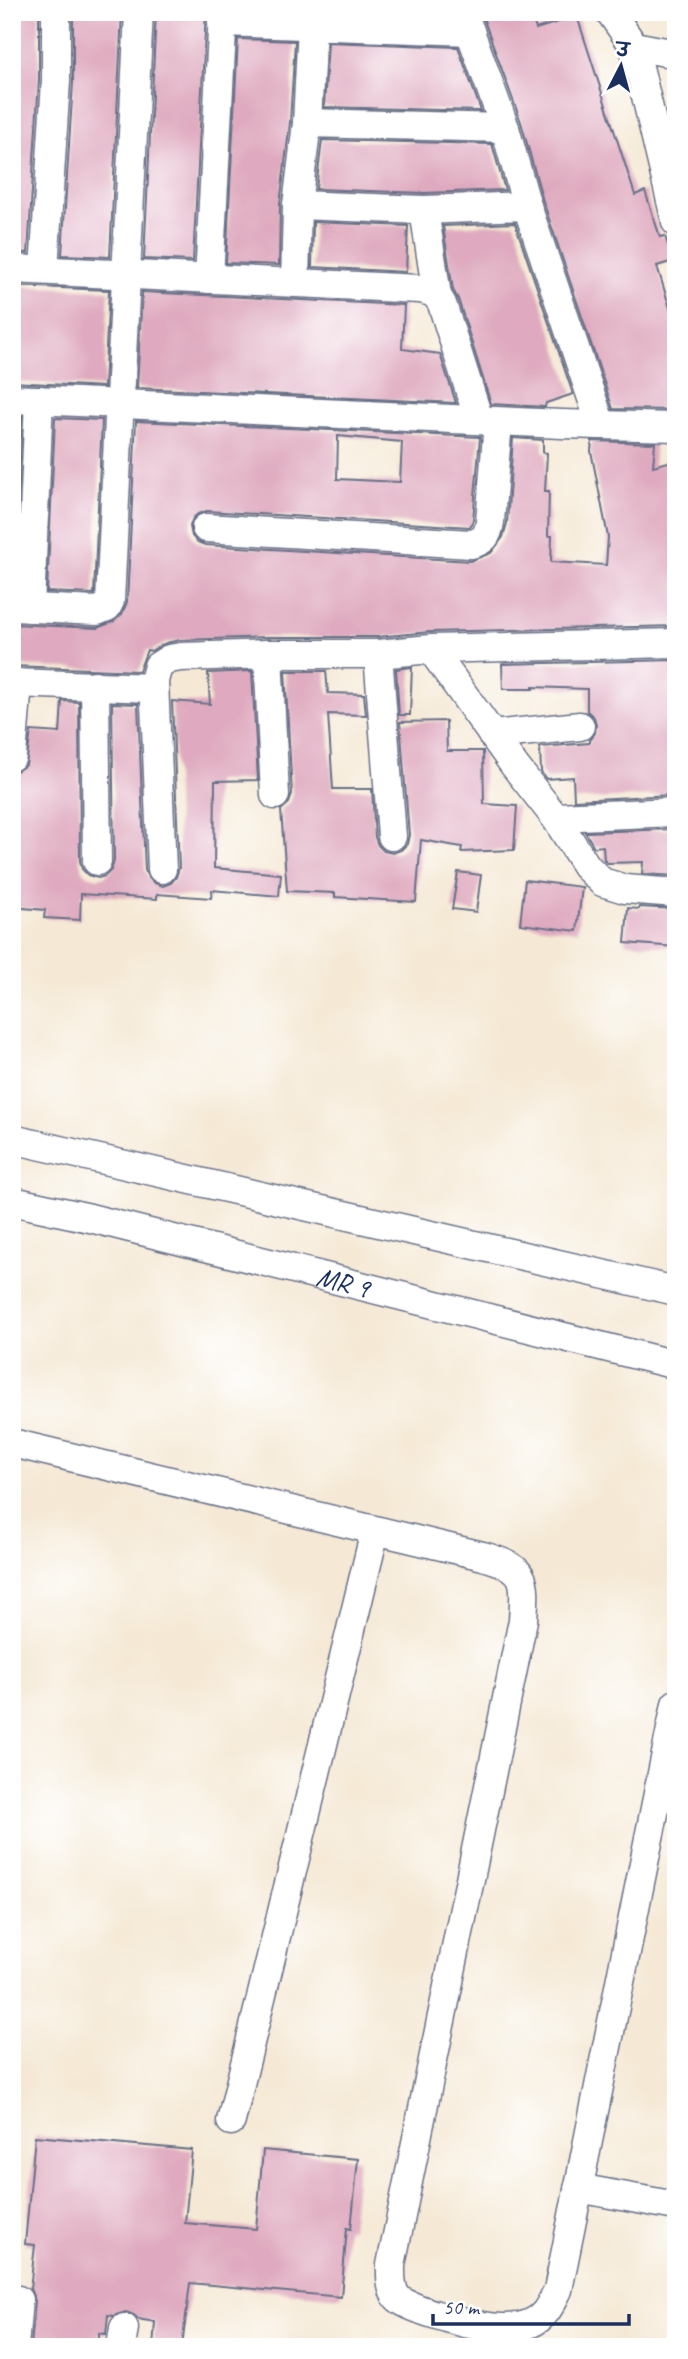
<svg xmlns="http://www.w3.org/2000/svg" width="688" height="2359" viewBox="0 0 688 2359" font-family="Caveat,'Playpen Sans Deva',sans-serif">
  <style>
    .building { fill: #dfaabf; fill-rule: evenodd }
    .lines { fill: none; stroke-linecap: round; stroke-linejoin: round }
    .minor-casing { stroke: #677088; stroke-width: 31 }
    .minor { stroke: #fff; stroke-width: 28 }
    .labels { text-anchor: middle; stroke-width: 6; stroke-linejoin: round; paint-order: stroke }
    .street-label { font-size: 28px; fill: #1b2f5e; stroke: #fff }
  </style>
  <rect width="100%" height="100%" fill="#fff"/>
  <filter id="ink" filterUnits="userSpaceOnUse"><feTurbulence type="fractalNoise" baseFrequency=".0143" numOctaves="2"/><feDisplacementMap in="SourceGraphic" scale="14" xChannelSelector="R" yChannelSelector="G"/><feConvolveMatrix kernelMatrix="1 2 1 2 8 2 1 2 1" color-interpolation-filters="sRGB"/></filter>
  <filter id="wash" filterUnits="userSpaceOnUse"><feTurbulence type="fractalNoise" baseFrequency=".00686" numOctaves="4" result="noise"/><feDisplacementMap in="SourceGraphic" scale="28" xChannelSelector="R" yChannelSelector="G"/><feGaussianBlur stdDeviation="1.57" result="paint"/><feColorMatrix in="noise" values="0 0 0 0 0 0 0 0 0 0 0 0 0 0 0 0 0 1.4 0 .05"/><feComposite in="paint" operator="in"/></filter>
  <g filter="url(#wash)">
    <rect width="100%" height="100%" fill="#f5e9d5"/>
    <g id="blocks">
      <!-- building -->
      <g class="building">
        <path d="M 17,12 L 39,12 L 39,80 L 28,253 L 12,252 L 12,51 Z"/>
        <path d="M 73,12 L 122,12 L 110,257 L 62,255 L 73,82 Z"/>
        <path d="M 156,12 L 206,12 L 193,261 L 144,259 Z"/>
        <path d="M 481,12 L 530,12 L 536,29 L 577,16 L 635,195 L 645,191 L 660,237 L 665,236 L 673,261 L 657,266 L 676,328 L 676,410 L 613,409 L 543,201 L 521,122 Z"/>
        <path d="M 238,39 L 295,41 L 290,122 L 280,204 L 279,265 L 226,263 Z"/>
        <path d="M 328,42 L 458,47 L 481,111 L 324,107 Z"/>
        <path d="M 322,140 L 492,144 L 505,190 L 424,193 L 316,189 Z"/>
        <path d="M 313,222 L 408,226 L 406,272 L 312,267 Z"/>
        <path d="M 515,223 L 573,394 L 546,403 L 545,407 L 491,404 L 458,299 L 453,290 L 443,226 Z"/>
        <path d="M 12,286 L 109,290 L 104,387 L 12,382 Z"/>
        <path d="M 142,292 L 404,305 L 402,349 L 440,354 L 456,403 L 137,388 Z"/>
        <path d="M 12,416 L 22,416 L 14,590 L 12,590 Z"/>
        <path d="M 55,418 L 102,420 L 94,594 L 47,592 Z"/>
        <path d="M 136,421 L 480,437 L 473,520 L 470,527 L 207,511 L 198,514 L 193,518 L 190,526 L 192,536 L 197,542 L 205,545 L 470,561 L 491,553 L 503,537 L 507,523 L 513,438 L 543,440 L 543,452 L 547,453 L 545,491 L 549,491 L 548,536 L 552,536 L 551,562 L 606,565 L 608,537 L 591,451 L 592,441 L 655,443 L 653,466 L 676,460 L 676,626 L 430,632 L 377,637 L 268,637 L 180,640 L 166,643 L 151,651 L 147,650 L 139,671 L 12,666 L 12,624 L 97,628 L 113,622 L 122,614 L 127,602 ZM 338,436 L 402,442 L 400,482 L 337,479 Z"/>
        <path d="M 676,660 L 676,690 L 674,690 L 676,775 L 672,775 L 673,795 L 574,800 L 573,777 L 546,779 L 541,772 L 540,747 L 589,743 L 589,740 L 595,733 L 596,724 L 594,717 L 587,711 L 587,689 L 533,687 L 533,689 L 503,689 L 502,664 Z"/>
        <path d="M 412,667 L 410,715 L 399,715 L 396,669 Z"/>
        <path d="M 252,671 L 258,780 L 215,781 L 214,868 L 281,874 L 279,896 L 212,890 L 211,898 L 157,894 L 157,899 L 81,894 L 80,920 L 44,918 L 45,910 L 12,907 L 15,772 L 26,765 L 31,731 L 60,733 L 62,701 L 79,702 L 80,861 L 82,869 L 88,875 L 98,878 L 105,876 L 111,870 L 114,861 L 112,703 L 138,704 L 145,870 L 148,877 L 154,883 L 163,886 L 171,883 L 176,877 L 179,868 L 172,701 L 210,704 L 208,673 Z"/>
        <path d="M 285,671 L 326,671 L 328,693 L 364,694 L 366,715 L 328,714 L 333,789 L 372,789 L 375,837 L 378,845 L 384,851 L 393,853 L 401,850 L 407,844 L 409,835 L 400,722 L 446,721 L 447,751 L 483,751 L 484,804 L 517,806 L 514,850 L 461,852 L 462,847 L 421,840 L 416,902 L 335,897 L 335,893 L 287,891 L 281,810 L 289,803 L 292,794 Z"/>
        <path d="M 676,829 L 676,876 L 642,874 L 643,862 L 607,863 L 604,860 L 603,846 L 594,847 L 585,832 Z"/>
        <path d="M 458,872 L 481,875 L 476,912 L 452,909 Z"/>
        <path d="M 525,880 L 582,887 L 577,931 L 520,924 Z"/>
        <path d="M 639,907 L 676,909 L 676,947 L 625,943 L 628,908 L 639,909 Z"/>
        <path d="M 35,2136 L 192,2150 L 185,2223 L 256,2229 L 263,2150 L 358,2159 L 351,2229 L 347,2228 L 341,2297 L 190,2283 L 182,2347 L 153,2347 L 155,2322 L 138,2319 L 134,2315 L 126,2312 L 113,2316 L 108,2315 L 106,2334 L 99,2333 L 99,2347 L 31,2347 L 35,2301 L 30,2289 L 35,2245 L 25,2244 Z"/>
      </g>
    </g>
  </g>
  <g filter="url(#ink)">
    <use href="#blocks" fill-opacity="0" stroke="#677088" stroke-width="2"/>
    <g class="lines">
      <!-- minor casing -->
      <g class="minor-casing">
        <g id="minor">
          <path d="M 463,12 L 505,128 L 527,206 L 601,425"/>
          <path d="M 610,12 L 634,46 L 676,222"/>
          <path d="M 222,22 L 470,31"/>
          <path d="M 634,46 L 676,54"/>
          <path d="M 307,123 L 505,128"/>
          <path d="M 297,205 L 424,210 L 527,206"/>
          <path d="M 424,210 L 437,295"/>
          <path d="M 12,269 L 419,289 C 431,291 436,293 442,304 L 479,420"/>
          <path d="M 44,270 L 56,81 L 56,12"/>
          <path d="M 209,279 L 223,12"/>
          <path d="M 295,283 L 297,205 L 307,123 L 312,25"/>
          <path d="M 12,399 L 562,424 L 676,427"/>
          <path d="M 206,528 L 471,544 C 484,541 488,536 490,522 L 498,422"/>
          <path d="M 12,607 L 97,611 L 107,607 L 110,601 L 139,12"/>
          <path d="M 30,608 L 39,400"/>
          <path d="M 431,649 L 514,765 L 555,817 L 587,867 L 602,882 L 625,889 L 676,893"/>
          <path d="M 268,654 L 275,795"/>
          <path d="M 378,654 L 392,836"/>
          <path d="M 12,683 L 154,688"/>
          <path d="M 95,685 L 97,861"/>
          <path d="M 492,735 L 580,726"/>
          <path d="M 12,756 L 18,683"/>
          <path d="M 555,817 L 676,812"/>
          <path d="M 162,869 L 154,681 L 158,666 L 169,659 L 181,657 L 268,654 L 378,654 L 431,649 L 676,643"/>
          <path d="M 12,1139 L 676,1291"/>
          <path id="s1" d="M 12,1201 L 90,1218 L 676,1365"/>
          <path d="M 12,1443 L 483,1556 C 527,1569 526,1576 523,1620 L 391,2265 C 391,2276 390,2288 397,2297 C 407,2309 466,2324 483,2326 C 498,2329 518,2329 531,2323 C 546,2317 551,2303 558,2290 L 676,1704"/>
          <path d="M 231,2121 L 375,1531"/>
          <path d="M 578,2188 L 676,2206"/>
          <path d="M 14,2347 L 18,2300"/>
          <path d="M 121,2347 L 124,2328"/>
        </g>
      </g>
      <!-- minor -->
      <use href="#minor" class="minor"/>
    </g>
  </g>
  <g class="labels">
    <!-- street labels -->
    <g class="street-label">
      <text dy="10" stroke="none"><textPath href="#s1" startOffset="341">MR 9</textPath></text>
    </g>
  </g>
  <!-- margin -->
  <rect width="688" height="2359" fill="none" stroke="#fff" stroke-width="42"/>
  <!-- north arrow -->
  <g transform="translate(621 66) rotate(6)" stroke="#ffffff" stroke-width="5" paint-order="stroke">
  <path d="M0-5L12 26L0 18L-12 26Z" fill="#1b2f5e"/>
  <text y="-10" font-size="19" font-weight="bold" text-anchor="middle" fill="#1b2f5e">उ</text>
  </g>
  <!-- scale -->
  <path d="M433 2314v10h196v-10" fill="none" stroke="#1b2f5e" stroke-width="3.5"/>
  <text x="443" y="2314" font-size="21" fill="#1b2f5e" stroke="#ffffff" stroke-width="5" paint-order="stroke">50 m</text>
</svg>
